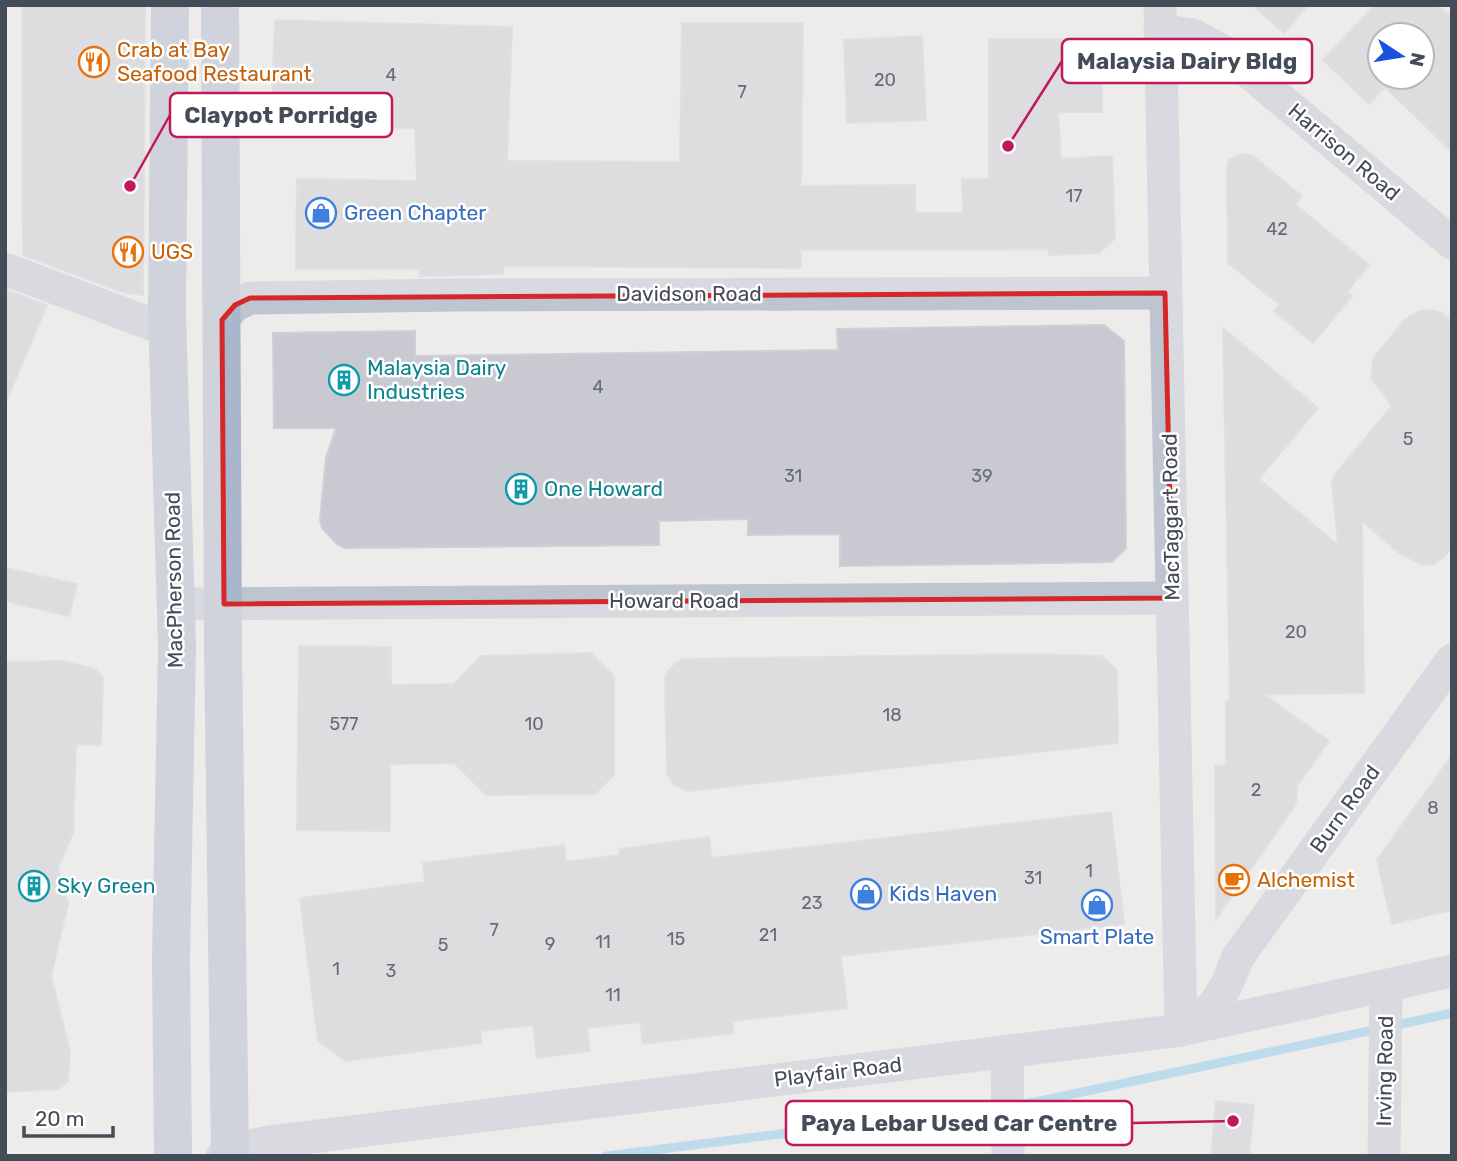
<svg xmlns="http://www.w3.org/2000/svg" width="1457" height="1161" viewBox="0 0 1457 1161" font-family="Rubik,sans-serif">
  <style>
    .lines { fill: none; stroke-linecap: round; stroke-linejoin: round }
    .stream { stroke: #84c8eb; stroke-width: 9 }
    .building { fill: #c8c9d1; stroke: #cfd0d7; stroke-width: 2; fill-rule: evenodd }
    .minor { stroke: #bec5d1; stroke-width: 33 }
    .primary { stroke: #aab6cb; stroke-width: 38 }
    .marked { fill: none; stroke: #d62828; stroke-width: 5; stroke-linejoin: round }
    .labels { text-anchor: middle; stroke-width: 5; stroke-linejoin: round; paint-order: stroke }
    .number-label { font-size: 18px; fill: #656b76 }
    .food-label { font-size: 21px; fill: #c56008; stroke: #fff; text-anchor: start }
    .street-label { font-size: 21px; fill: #444c58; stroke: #fff }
    .shop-label { font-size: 21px; fill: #366cbe; stroke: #fff; text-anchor: start }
    .culture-label { font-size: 21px; fill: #0d838f; stroke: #fff; text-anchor: start }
    .leader { fill: none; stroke: #c2185b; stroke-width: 2.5 }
    .callout-dot { fill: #c2185b; stroke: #fff; stroke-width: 2.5 }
    .callout { fill: #fff; stroke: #c2185b; stroke-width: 2.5 }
    .callout-label { font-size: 23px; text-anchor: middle; font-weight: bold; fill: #444c58 }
  </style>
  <rect width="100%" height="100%" fill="#eeebeb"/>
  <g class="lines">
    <!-- stream -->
    <g class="stream">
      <path d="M 1392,1026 L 1452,1013"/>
      <path d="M 1015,1105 L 1040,1101 L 1378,1029"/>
      <path d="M 606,1156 L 1001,1106"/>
    </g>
  </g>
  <!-- building -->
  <g class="building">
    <path d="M 22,5 L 145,5 L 143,295 L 122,292 L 23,255 Z"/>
    <path d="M 1252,5 L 1308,5 L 1284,33 Z"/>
    <path d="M 1375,5 L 1438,5 L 1452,18 L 1452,152 L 1385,87 L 1369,104 L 1323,60 ZM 1380,35 L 1422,35 L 1422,77 L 1380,77 Z"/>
    <path d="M 275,20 L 512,27 L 507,161 L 680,162 L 682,23 L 803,23 L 801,186 L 915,185 L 915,213 L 963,213 L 962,179 L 989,179 L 989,39 L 1102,39 L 1102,112 L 1058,112 L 1061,159 L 1112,156 L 1115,238 L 1099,253 L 1049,255 L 1049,249 L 801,250 L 801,268 L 503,266 L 504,274 L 420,276 L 420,269 L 296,269 L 297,179 L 417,181 L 415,128 L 271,124 Z"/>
    <path d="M 922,36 L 926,120 L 847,123 L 844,40 Z"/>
    <path d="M 1245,154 L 1253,156 L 1302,196 L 1295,204 L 1369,265 L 1347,292 L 1352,296 L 1313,343 L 1274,311 L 1280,305 L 1228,263 L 1227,169 L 1229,160 L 1238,155 Z"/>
    <path d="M 5,290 L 47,305 L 5,404 Z"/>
    <path d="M 1431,310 L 1442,313 L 1452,323 L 1452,547 L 1444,557 L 1433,564 L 1422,565 L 1399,553 L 1362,521 L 1364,693 L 1263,694 L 1329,741 L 1297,786 L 1296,804 L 1216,919 L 1215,765 L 1226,766 L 1226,701 L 1230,701 L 1223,328 L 1318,408 L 1259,479 L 1338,545 L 1332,482 L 1336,473 L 1392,406 L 1371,378 L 1373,359 L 1405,319 L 1420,311 Z"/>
    <path d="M 1104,325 L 1124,341 L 1126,548 L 1112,562 L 840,566 L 840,534 L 748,535 L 748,519 L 659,521 L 659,545 L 344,548 L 337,544 L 322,528 L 320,520 L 326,458 L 336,428 L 274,428 L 273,333 L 415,331 L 415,356 L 838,350 L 837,329 Z"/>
    <path d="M 5,568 L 77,584 L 69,616 L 5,601 Z"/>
    <path d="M 299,646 L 391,647 L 391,685 L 454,684 L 481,656 L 591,653 L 614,676 L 614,775 L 595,794 L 486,795 L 454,763 L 390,764 L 390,831 L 297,830 Z"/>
    <path d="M 1030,654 L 1101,656 L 1117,670 L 1118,743 L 688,791 L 674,785 L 667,773 L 665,679 L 667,672 L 675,664 L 683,659 Z"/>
    <path d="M 62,661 L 95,669 L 103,678 L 101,745 L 76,744 L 73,833 L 58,868 L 68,904 L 51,976 L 70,1052 L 68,1081 L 59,1089 L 5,1092 L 5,662 Z"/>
    <path d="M 1452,755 L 1452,910 L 1392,924 L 1377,860 Z"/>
    <path d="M 1111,812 L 1124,924 L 841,956 L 847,1008 L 732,1021 L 733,1033 L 643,1044 L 640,1022 L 587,1028 L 590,1051 L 537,1058 L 533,1025 L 480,1031 L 482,1043 L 346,1061 L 318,1041 L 300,898 L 425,882 L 423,863 L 564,845 L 566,862 L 620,855 L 619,849 L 709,837 L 712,858 Z"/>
    <path d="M 1216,1101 L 1254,1105 L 1249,1156 L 1211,1156 Z"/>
  </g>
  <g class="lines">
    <!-- minor -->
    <g class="minor">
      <path d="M 1160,5 L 1181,1030"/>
      <path d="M 1160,30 L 1193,35 L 1226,53 L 1452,243"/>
      <path d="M 5,269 L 167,330"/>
      <path d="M 222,320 L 235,305 L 250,298 L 452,295 L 1165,293"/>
      <path d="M 176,604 L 1172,598"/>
      <path d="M 1186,1026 L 1214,1006 L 1227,984 L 1238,957 L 1452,660"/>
      <path d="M 1007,1051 L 1008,1156"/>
      <path d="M 222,1156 L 230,1150 L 270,1142 L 1181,1030 L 1452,971"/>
      <path d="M 1384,1156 L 1386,986"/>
    </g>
    <!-- primary -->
    <g class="primary">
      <path d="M 170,5 L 167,312 L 177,647 L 171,960 L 173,1156"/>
      <path d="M 220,5 L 223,648 L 230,1156"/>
    </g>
  </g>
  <!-- marked area -->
  <path d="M0 0H1457V1161H0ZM 1165,293 L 1172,598 L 224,604 L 222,320 L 235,305 L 250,298 Z" fill="#eeebeb" fill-opacity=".55" fill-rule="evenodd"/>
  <path class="marked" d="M 1165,293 L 1172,598 L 224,604 L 222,320 L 235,305 L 250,298 Z"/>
  <!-- icons -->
  <defs>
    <g id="restaurant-ring" transform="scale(1.575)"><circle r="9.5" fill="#fff" stroke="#e8710a" stroke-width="1.5"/><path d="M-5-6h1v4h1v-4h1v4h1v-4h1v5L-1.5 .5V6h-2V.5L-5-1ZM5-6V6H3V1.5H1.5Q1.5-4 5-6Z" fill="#e8710a"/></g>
    <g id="shop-ring" transform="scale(1.575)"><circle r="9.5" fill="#fff" stroke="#3f7fe0" stroke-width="1.5"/><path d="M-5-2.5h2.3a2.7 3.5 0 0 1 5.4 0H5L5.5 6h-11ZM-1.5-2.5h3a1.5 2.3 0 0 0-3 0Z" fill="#3f7fe0"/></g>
    <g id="building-ring" transform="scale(1.575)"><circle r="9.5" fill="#fff" stroke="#0f9aa8" stroke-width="1.5"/><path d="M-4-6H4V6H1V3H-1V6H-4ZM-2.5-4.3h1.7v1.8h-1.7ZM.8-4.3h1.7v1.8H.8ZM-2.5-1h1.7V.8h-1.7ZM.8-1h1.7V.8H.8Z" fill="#0f9aa8"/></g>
    <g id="cafe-ring" transform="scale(1.575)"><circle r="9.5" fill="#fff" stroke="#e8710a" stroke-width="1.5"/><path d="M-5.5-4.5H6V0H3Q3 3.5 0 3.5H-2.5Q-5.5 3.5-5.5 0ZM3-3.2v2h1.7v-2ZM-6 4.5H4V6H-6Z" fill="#e8710a"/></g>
  </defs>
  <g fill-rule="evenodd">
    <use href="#restaurant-ring" x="94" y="62"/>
    <use href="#shop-ring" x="321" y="213"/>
    <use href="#restaurant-ring" x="128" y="252"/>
    <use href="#building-ring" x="344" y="380"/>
    <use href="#building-ring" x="521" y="489"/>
    <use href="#cafe-ring" x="1234" y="880"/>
    <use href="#building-ring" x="34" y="886"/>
    <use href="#shop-ring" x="866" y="894"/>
    <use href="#shop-ring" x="1097" y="905"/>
  </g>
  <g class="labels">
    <!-- number labels -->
    <g class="number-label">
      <text x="391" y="81">4</text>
      <text x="885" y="86">20</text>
      <text x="742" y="98">7</text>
      <text x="1074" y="202">17</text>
      <text x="1277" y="235">42</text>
      <text x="598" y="393">4</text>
      <text x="1408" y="445">5</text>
      <text x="793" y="482">31</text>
      <text x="982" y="482">39</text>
      <text x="1296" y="638">20</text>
      <text x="892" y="721">18</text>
      <text x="344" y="730">577</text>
      <text x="534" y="730">10</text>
      <text x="1256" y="796">2</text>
      <text x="1433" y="814">8</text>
      <text x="1089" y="877">1</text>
      <text x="1033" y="884">31</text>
      <text x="812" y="909">23</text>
      <text x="494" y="936">7</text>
      <text x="768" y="941">21</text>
      <text x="676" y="945">15</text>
      <text x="603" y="948">11</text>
      <text x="550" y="950">9</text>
      <text x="443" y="951">5</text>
      <text x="336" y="975">1</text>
      <text x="391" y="977">3</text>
      <text x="613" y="1001">11</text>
    </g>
    <!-- food labels -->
    <g class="food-label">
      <text x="117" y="57">Crab at Bay<tspan x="117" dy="24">Seafood Restaurant</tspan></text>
      <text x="151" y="259">UGS</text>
      <text x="1257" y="887">Alchemist</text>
    </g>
    <!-- street labels -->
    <g class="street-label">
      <text transform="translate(1344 152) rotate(40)" y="7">Harrison Road</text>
      <text x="689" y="301">Davidson Road</text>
      <text transform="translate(1171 517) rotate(-91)" y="7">MacTaggart Road</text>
      <text transform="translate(174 580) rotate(-91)" y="7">MacPherson Road</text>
      <text x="674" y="608">Howard Road</text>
      <text transform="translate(1345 809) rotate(-54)" y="7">Burn Road</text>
      <text transform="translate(1385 1071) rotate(-89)" y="7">Irving Road</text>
      <text transform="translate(838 1072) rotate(-7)" y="7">Playfair Road</text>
    </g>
    <!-- shop labels -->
    <g class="shop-label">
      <text x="344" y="220">Green Chapter</text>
      <text x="889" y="901">Kids Haven</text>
      <text x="1097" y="944" text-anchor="middle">Smart Plate</text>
    </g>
    <!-- culture labels -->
    <g class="culture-label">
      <text x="367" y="375">Malaysia Dairy<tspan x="367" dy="24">Industries</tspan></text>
      <text x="544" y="496">One Howard</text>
      <text x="57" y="893">Sky Green</text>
    </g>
  </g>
  <!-- callouts -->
  <path class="leader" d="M1008 146L1062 61M130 186L170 115M1233 1121L1132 1123"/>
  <g class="callout-dot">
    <circle cx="1008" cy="146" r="7"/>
    <circle cx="130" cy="186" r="7"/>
    <circle cx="1233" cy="1121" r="7"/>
  </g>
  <g class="callout">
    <rect x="1062" y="39" width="250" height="44" rx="7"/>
    <rect x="170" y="93" width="222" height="44" rx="7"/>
    <rect x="786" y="1101" width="346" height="44" rx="7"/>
  </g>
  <g class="callout-label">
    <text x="1187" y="69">Malaysia Dairy Bldg</text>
    <text x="281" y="123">Claypot Porridge</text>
    <text x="959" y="1131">Paya Lebar Used Car Centre</text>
  </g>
  <!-- border -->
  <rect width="1457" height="1161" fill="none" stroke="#444c58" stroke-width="14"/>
  <!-- north arrow -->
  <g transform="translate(1401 56) rotate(102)"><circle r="33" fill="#ffffff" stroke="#b4b7bc" stroke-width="2"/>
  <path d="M0-5L12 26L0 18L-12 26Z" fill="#1753db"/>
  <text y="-10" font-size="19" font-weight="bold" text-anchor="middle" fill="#444c58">N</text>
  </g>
  <!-- scale -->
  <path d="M24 1126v10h89v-10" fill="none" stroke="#444c58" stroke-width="3.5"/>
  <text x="35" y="1126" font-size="21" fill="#444c58" stroke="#ffffff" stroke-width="5" paint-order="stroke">20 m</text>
</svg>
